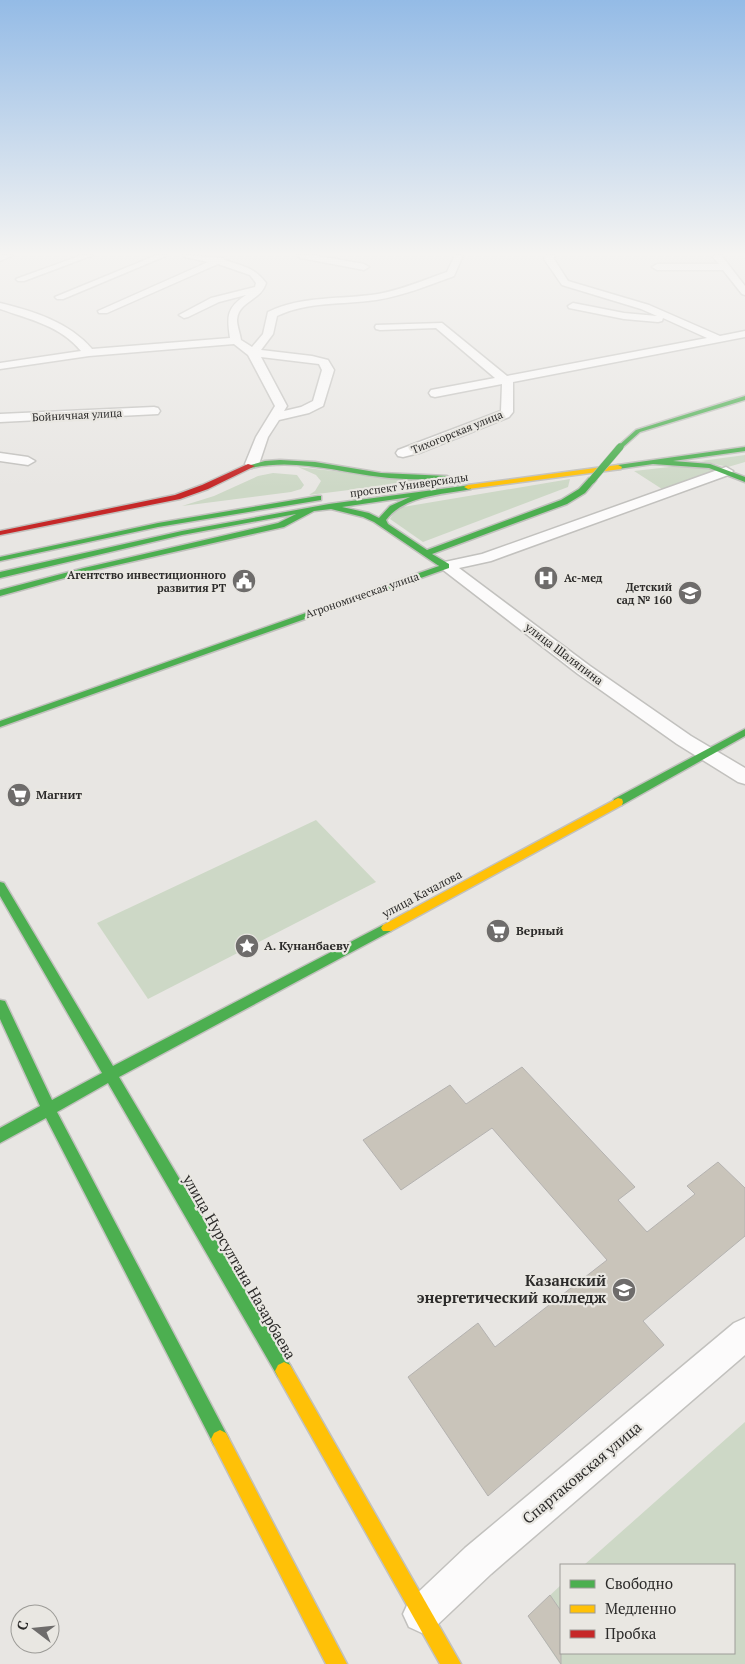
<svg xmlns="http://www.w3.org/2000/svg" width="745" height="1664" viewBox="0 0 745 1664" font-family="'PT Serif',serif">
  <style>
    .green { fill: #cdd8c6 }
    .building { fill: #c9c4ba; stroke: #b4b2b0 }
    .lines { fill: none; stroke-linecap: round; stroke-linejoin: round }
    .street-casing { stroke: #c2c1be; stroke-width: 3 }
    .fast-casing { stroke: #c2c1be; stroke-width: 3 }
    .slow-casing { stroke: #c2c1be; stroke-width: 3 }
    .jam-casing { stroke: #c2c1be; stroke-width: 3 }
    .street { fill: #fcfbfb; fill-rule: evenodd }
    .fast { fill: #4caf50; fill-rule: evenodd }
    .slow { fill: #ffc107; fill-rule: evenodd }
    .jam { fill: #c62828; fill-rule: evenodd }
    .fast-bridge-casing { stroke: #c2c1be; stroke-width: 8; stroke-linecap: butt }
    .fast-bridge { stroke: #4caf50; stroke-width: 7 }
    .labels { text-anchor: middle; stroke-width: 4.5; stroke-linejoin: round; paint-order: stroke }
    .far-street-label { font-size: 11px; fill: #2c2b2a; stroke: #e9e7e2 }
    .far-poi-label { font-size: 11px; font-weight: bold; fill: #2c2b2a; stroke: #e9e7e2; text-anchor: end }
    .street-label { font-size: 12px; fill: #2c2b2a; stroke: #e9e7e2 }
    .poi-label { font-size: 12px; font-weight: bold; fill: #2c2b2a; stroke: #e9e7e2; text-anchor: start }
    .near-street-label { font-size: 15px; fill: #2c2b2a; stroke: #e9e7e2 }
    .near-poi-label { font-size: 15px; font-weight: bold; fill: #2c2b2a; stroke: #e9e7e2; text-anchor: end }
  </style>
  <rect width="100%" height="100%" fill="#e8e6e3"/>
  <!-- green -->
  <g class="green">
    <path d="M 745,455 L 745,462 L 728,467 L 701,461 Z"/>
    <path d="M 687,465 L 715,470 L 662,489 L 634,471 Z"/>
    <path d="M 298,467 L 421,481 L 309,495 L 315,491 L 321,481 L 316,475 Z"/>
    <path d="M 273,473 L 297,475 L 304,485 L 301,489 L 291,492 L 182,506 L 214,496 L 258,476 Z"/>
    <path d="M 570,479 L 568,487 L 423,542 L 390,519 L 397,508 Z"/>
    <path d="M 316,820 L 376,882 L 148,999 L 97,923 Z"/>
    <path d="M 745,1422 L 745,1664 L 560,1664 L 528,1616 L 561,1585 L 561,1653 L 734,1653 L 734,1565 L 584,1565 Z"/>
  </g>
  <!-- building -->
  <g class="building">
    <path d="M 522,1067 L 635,1187 L 618,1200 L 647,1232 L 695,1194 L 687,1186 L 718,1162 L 745,1188 L 745,1236 L 643,1321 L 664,1345 L 488,1496 L 408,1377 L 478,1323 L 495,1347 L 607,1260 L 492,1128 L 401,1190 L 363,1140 L 450,1085 L 466,1104 Z"/>
    <path d="M 550,1595 L 561,1611 L 561,1664 L 528,1616 Z"/>
  </g>
  <g class="lines">
    <!-- street casing -->
    <g class="street-casing">
      <g id="street">
        <path d="M 0,255 L 13,255 L 0,261 Z"/>
        <path d="M 82,255 L 93,255 L 24,281 L 18,281 L 16,279 Z"/>
        <path d="M 157,255 L 168,255 L 63,299 L 57,299 L 55,297 Z"/>
        <path d="M 184,255 L 223,258 L 224,260 C 243,266 254,267 266,283 C 261,301 238,301 237,320 C 237,326 240,333 241,340 L 252,347 L 263,334 L 268,312 C 304,295 340,300 378,294 C 401,290 424,280 447,272 L 455,255 L 463,255 L 454,276 C 429,285 403,296 376,300 C 342,305 308,301 277,316 L 273,334 L 261,350 L 312,356 L 328,360 L 334,370 L 323,406 L 309,413 L 279,420 L 268,437 L 259,464 L 252,468 L 245,464 L 256,437 L 275,406 L 248,355 L 234,344 L 89,356 L 0,369 L 0,363 L 81,351 C 61,326 29,319 0,309 L 0,303 C 33,311 69,322 92,349 L 230,338 C 227,317 226,308 246,295 L 219,302 L 188,317 L 184,318 L 179,315 L 211,298 L 255,287 L 256,283 L 250,275 L 218,264 L 107,313 L 99,313 L 98,311 L 208,262 L 185,257 ZM 261,357 L 319,364 L 322,370 L 313,401 L 301,407 L 284,411 L 287,406 Z"/>
        <path d="M 297,255 L 313,255 L 364,264 L 369,267 L 364,270 L 301,258 Z"/>
        <path d="M 546,255 L 554,255 L 554,259 L 568,281 L 649,305 L 720,336 L 745,331 L 745,337 L 513,382 L 513,412 L 509,417 L 419,453 L 403,457 L 398,456 L 396,453 L 398,450 L 501,411 L 502,384 L 435,397 L 431,396 L 429,393 L 431,390 L 495,378 L 436,328 L 380,330 L 376,329 L 375,327 L 376,325 L 442,323 L 507,376 L 707,338 L 663,318 L 662,321 L 658,322 L 624,319 L 569,308 L 568,306 L 573,303 L 624,313 L 657,316 L 641,309 L 562,285 L 544,259 Z"/>
        <path d="M 715,255 L 721,255 L 745,286 L 745,295 L 742,294 L 723,270 L 657,270 L 652,267 L 657,264 L 719,264 L 713,257 Z"/>
        <path d="M 154,407 L 158,408 L 160,411 L 158,414 L 0,422 L 0,414 Z"/>
        <path d="M 0,453 L 28,457 L 35,461 L 28,465 L 0,461 Z"/>
        <path d="M 726,467 L 733,471 L 731,474 L 491,561 L 459,568 L 590,666 L 691,736 L 745,768 L 745,784 L 738,782 L 677,744 L 578,674 L 438,566 L 440,563 L 482,554 Z"/>
        <path d="M 745,1318 L 745,1355 L 491,1574 L 435,1627 L 422,1633 L 409,1627 L 403,1614 L 409,1601 L 465,1548 L 734,1323 Z"/>
      </g>
    </g>
    <!-- fast casing -->
    <g class="fast-casing">
      <g id="fast">
        <path d="M 745,396 L 745,400 L 640,432 L 622,448 L 617,447 L 636,430 Z"/>
        <path d="M 745,447 L 745,451 L 673,461 L 710,464 L 745,477 L 745,482 L 709,468 L 653,464 L 618,469 L 614,467 L 618,465 Z"/>
        <path d="M 280,460 L 315,462 L 381,473 L 447,476 L 451,478 L 447,480 C 425,479 403,480 381,477 C 338,472 295,458 251,468 L 247,466 L 265,461 Z"/>
        <path d="M 589,478 L 596,480 L 585,493 L 567,504 L 432,554 L 449,564 L 449,568 L 0,727 L 0,721 L 439,566 L 374,522 L 363,517 L 331,509 L 314,511 L 284,527 L 86,572 L 0,596 L 0,590 L 84,568 L 278,523 L 296,514 L 182,535 L 0,578 L 0,572 L 182,531 L 329,504 L 471,485 L 471,489 C 442,495 405,495 386,520 L 388,524 L 427,550 L 561,500 L 579,489 ZM 410,497 L 390,506 L 379,518 L 369,513 L 342,507 Z"/>
        <path d="M 318,496 L 321,496 L 321,500 L 158,527 L 0,561 L 0,557 L 158,523 Z"/>
        <path d="M 745,729 L 745,736 L 622,805 L 614,805 L 613,802 L 614,799 Z"/>
        <path d="M 0,882 L 4,883 L 113,1066 L 383,925 L 391,925 L 393,928 L 391,931 L 119,1077 L 290,1365 L 293,1371 L 290,1377 L 284,1380 L 278,1377 L 108,1083 L 57,1112 L 226,1433 L 229,1439 L 226,1445 L 220,1448 L 214,1445 L 46,1118 L 0,1143 L 0,1128 L 40,1106 L 0,1019 L 0,1000 L 5,1001 L 52,1100 L 102,1073 L 0,896 Z"/>
      </g>
    </g>
    <!-- slow casing -->
    <g class="slow-casing">
      <g id="slow">
        <path d="M 618,465 L 622,467 L 621,469 L 468,489 L 464,487 L 468,485 Z"/>
        <path d="M 618,798 L 622,799 L 623,802 L 622,805 L 391,931 L 383,931 L 381,928 L 383,925 Z"/>
        <path d="M 284,1362 L 290,1365 L 461,1664 L 440,1664 L 278,1377 L 275,1371 L 278,1365 Z"/>
        <path d="M 220,1430 L 226,1433 L 347,1664 L 326,1664 L 214,1445 L 211,1439 L 214,1433 Z"/>
      </g>
    </g>
    <!-- jam casing -->
    <g class="jam-casing">
      <path id="jam" d="M 248,464 L 255,466 L 208,489 L 180,499 L 0,535 L 0,531 L 175,495 L 202,485 Z"/>
    </g>
    <!-- street -->
    <use href="#street" class="street"/>
    <!-- fast -->
    <use href="#fast" class="fast"/>
    <!-- slow -->
    <use href="#slow" class="slow"/>
    <!-- jam -->
    <use href="#jam" class="jam"/>
    <!-- fast-bridge casing -->
    <g class="fast-bridge-casing">
      <path id="fast-bridge" d="M 592,480 L 620,447"/>
    </g>
    <!-- fast-bridge -->
    <use href="#fast-bridge" class="fast-bridge"/>
  </g>
  <!-- sky -->
  <linearGradient id="sky" x2="0" y2="1"><stop stop-color="#94bbe6"/><stop offset="0.52" stop-color="#f5f4f2"/><stop offset="1" stop-color="#f5f4f2" stop-opacity="0"/></linearGradient>
  <rect width="745" height="488" fill="url(#sky)"/>
  <!-- icons -->
  <defs>
    <g id="hospital-disc" transform="scale(1.25)"><circle r="9.5" fill="#6e6c6b" stroke="#e9e7e2"/><path d="M-5-5h3v3.5h4V-5h3V5h-3V1.5h-4V5h-3Z" fill="#fff"/></g>
    <g id="civic-disc" transform="scale(1.25)"><circle r="9.5" fill="#6e6c6b" stroke="#e9e7e2"/><path d="M-.6-6.5H3V-4.5H.6V-3L4-1V1h2V6H-6V1h2V-1L-.6-3ZM-1.2 2.5V6h2.4V2.5Z" fill="#fff"/></g>
    <g id="school-disc" transform="scale(1.25)"><circle r="9.5" fill="#6e6c6b" stroke="#e9e7e2"/><path d="M0-5L7-2L0 1L-7-2ZM-4 1L0 2.5L4 1V4Q0 6-4 4Z" fill="#fff"/></g>
    <g id="supermarket-disc" transform="scale(1.25)"><circle r="9.5" fill="#6e6c6b" stroke="#e9e7e2"/><path d="M-6-5.5h2.5l.6 2H6L4.5 2H-2.5L-4.4-4H-6ZM-1.5 3.2a1.3 1.3 0 1 0 .1 0ZM3 3.2a1.3 1.3 0 1 0 .1 0Z" fill="#fff"/></g>
    <g id="sight-disc" transform="scale(1.25)"><circle r="9.5" fill="#6e6c6b" stroke="#e9e7e2"/><path d="M0-6L1.8-2.2L6-1.7L2.9 1.2L3.7 5.4L0 3.3L-3.7 5.4L-2.9 1.2L-6-1.7L-1.8-2.2Z" fill="#fff"/></g>
    <g id="university-disc" transform="scale(1.25)"><circle r="9.5" fill="#6e6c6b" stroke="#e9e7e2"/><path d="M0-5L7-2L0 1L-7-2ZM-4 1L0 2.5L4 1V4Q0 6-4 4Z" fill="#fff"/></g>
  </defs>
  <g fill-rule="evenodd">
    <use href="#hospital-disc" x="546" y="578"/>
    <use href="#civic-disc" x="244" y="581"/>
    <use href="#school-disc" x="690" y="593"/>
    <use href="#supermarket-disc" x="19" y="795"/>
    <use href="#supermarket-disc" x="498" y="931"/>
    <use href="#sight-disc" x="247" y="946"/>
    <use href="#university-disc" x="624" y="1290"/>
  </g>
  <g class="labels">
    <!-- far-street labels -->
    <g class="far-street-label">
      <text transform="translate(77 415) rotate(-3)" y="4">Бойничная улица</text>
      <text transform="translate(457 432) rotate(-22)" y="4">Тихогорская улица</text>
      <text transform="translate(409 485) rotate(-8)" y="4">проспект Универсиады</text>
      <text transform="translate(362 595) rotate(-19)" y="4">Агрономическая улица</text>
    </g>
    <!-- far-poi labels -->
    <g class="far-poi-label">
      <text x="226" y="579">Агентство инвестиционного<tspan x="226" dy="13">развития РТ</tspan></text>
      <text x="564" y="582" text-anchor="start">Ас-мед</text>
      <text x="672" y="591">Детский<tspan x="672" dy="13">сад № 160</tspan></text>
    </g>
    <!-- street labels -->
    <g class="street-label">
      <text transform="translate(564 654) rotate(37)" y="4">улица Шаляпина</text>
      <text transform="translate(422 894) rotate(-28)" y="4">улица Качалова</text>
    </g>
    <!-- poi labels -->
    <g class="poi-label">
      <text x="36" y="799">Магнит</text>
      <text x="516" y="935">Верный</text>
      <text x="264" y="950">А. Кунанбаеву</text>
    </g>
    <!-- near-street labels -->
    <g class="near-street-label">
      <text transform="translate(239 1267) rotate(60)" y="5">улица Нурсултана Назарбаева</text>
      <text transform="translate(582 1473) rotate(-40)" y="5">Спартаковская улица</text>
    </g>
    <!-- near-poi labels -->
    <g class="near-poi-label">
      <text x="606" y="1286">Казанский<tspan x="606" dy="17">энергетический колледж</tspan></text>
    </g>
  </g>
  <!-- legend -->
  <rect x="560" y="1564" width="175" height="90" fill="#e9e7e2" stroke="#9d9c98"/>
  <rect x="570" y="1580" width="25" height="8" fill="#4caf50" stroke="#9d9c98"/>
  <text x="605" y="1589" font-size="15" fill="#2c2b2a">Свободно</text>
  <rect x="570" y="1605" width="25" height="8" fill="#ffc107" stroke="#9d9c98"/>
  <text x="605" y="1614" font-size="15" fill="#2c2b2a">Медленно</text>
  <rect x="570" y="1630" width="25" height="8" fill="#c62828" stroke="#9d9c98"/>
  <text x="605" y="1639" font-size="15" fill="#2c2b2a">Пробка</text>
  <!-- north arrow -->
  <g transform="translate(35 1629) rotate(286)"><circle r="24" fill="#e9e7e2" stroke="#9d9c98"/>
  <path d="M0-4L9 19L0 12L-9 19Z" fill="#6e6c6b"/>
  <text y="-8" font-size="14" font-weight="bold" text-anchor="middle" fill="#2c2b2a">С</text>
  </g>
</svg>
